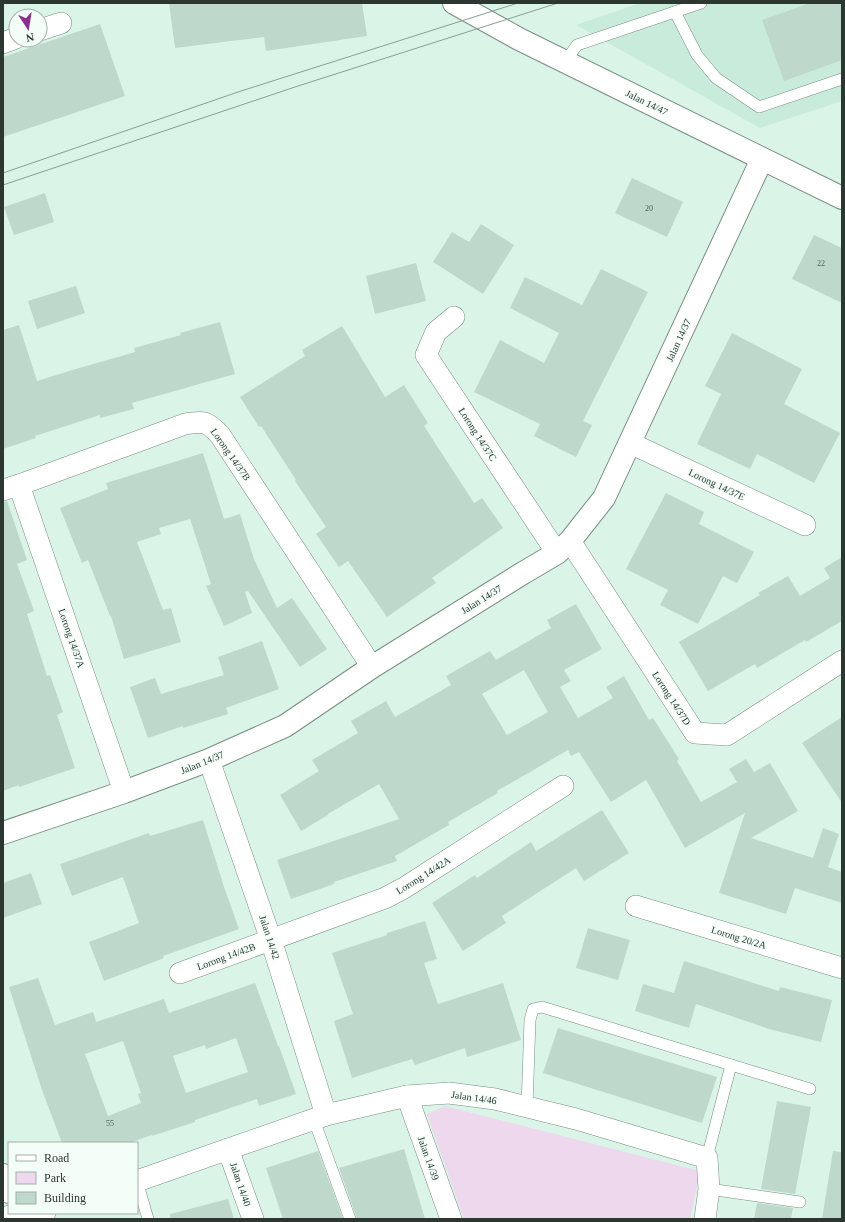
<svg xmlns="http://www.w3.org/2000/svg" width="845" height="1222" viewBox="0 0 845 1222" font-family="'Times New Roman',serif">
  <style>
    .built { fill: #c8ebdb }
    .green { fill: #eed8ee }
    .building { fill: #bed9cc; fill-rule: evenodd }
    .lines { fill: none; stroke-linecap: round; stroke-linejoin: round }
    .lane-casing { stroke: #768f83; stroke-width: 12 }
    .street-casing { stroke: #768f83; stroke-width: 22 }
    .secondary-casing { stroke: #768f83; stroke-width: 24 }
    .lane { stroke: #fff; stroke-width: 11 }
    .street { stroke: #fff; stroke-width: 21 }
    .secondary { stroke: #fff; stroke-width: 22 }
    .tram { stroke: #8a9e95; stroke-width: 1 }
    .labels { text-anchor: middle; stroke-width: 3; stroke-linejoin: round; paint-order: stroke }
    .number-label { font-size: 8px; fill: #506058 }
    .street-label { font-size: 10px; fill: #2c3732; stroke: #f3fef9 }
  </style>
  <rect width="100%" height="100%" fill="#daf5e8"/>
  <!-- built -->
  <path class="built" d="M 640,3 L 842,3 L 842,101 L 760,128 L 576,25 Z"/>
  <!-- green -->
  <path class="green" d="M 445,1106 L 700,1171 L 690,1219 L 464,1219 L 427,1114 Z"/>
  <!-- building -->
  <g class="building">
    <path d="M 169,3 L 362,3 L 367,36 L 266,51 L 264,37 L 175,48 Z"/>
    <path d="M 810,3 L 842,3 L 842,60 L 784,81 L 762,20 Z"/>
    <path d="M 100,24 L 125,96 L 3,137 L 3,57 Z"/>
    <path d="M 632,178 L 683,202 L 667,237 L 615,213 Z"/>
    <path d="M 45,193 L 54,222 L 14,235 L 4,207 Z"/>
    <path d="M 481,224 L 514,245 L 483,294 L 433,262 L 452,232 L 469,242 Z"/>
    <path d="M 814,235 L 842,248 L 842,303 L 792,279 Z"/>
    <path d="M 416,263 L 426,301 L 375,314 L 366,276 Z"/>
    <path d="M 601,269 L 648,292 L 583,421 L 592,425 L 576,457 L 534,436 L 540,424 L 474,392 L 500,340 L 544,363 L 559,333 L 510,308 L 525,277 L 582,305 Z"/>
    <path d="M 76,286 L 85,313 L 37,329 L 28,301 Z"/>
    <path d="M 220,322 L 235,374 L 132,403 L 134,409 L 100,418 L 100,415 L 35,436 L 36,438 L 3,449 L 3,330 L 19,325 L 37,381 L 69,371 L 135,352 L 134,348 L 181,335 L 180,333 Z"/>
    <path d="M 342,326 L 385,397 L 404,385 L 428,423 L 424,426 L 474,503 L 482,498 L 503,528 L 432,578 L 436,583 L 387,617 L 348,561 L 339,567 L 316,534 L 326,527 L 295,481 L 296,480 L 261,426 L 259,427 L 240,397 L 305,356 L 302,350 Z"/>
    <path d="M 732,333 L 802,369 L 784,404 L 840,433 L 814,483 L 757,454 L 750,469 L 697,444 L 721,394 L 705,386 Z"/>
    <path d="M 203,453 L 224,519 L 240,514 L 254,559 L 277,608 L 292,598 L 327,649 L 300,667 L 248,591 L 245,592 L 252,613 L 224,626 L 206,586 L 211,584 L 190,519 L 159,528 L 161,534 L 137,542 L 163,610 L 171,608 L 181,642 L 124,659 L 111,616 L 110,616 L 88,560 L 82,563 L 60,508 L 108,489 L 106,483 Z"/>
    <path d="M 666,493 L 704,512 L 699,524 L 754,552 L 737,583 L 723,576 L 698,624 L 660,605 L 668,590 L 626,569 Z"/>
    <path d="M 7,501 L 27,560 L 17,564 L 34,611 L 27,614 L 47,676 L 50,675 L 63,712 L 57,715 L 75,768 L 19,787 L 19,785 L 3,791 L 3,502 Z"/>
    <path d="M 842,557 L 842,621 L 806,642 L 805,640 L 757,668 L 755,664 L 708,691 L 679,642 L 760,595 L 758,593 L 788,576 L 800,596 L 830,578 L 824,568 Z"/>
    <path d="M 576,604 L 602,649 L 564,670 L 571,681 L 560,687 L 578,718 L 613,698 L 606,687 L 624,676 L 649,720 L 653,718 L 679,759 L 677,761 L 701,802 L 737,782 L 729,769 L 746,759 L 754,772 L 770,763 L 798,811 L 751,838 L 813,858 L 823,828 L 839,834 L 828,867 L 842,872 L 842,903 L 795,888 L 786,914 L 719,893 L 745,813 L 685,848 L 646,780 L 611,802 L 579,752 L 571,756 L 568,750 L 497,791 L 498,793 L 448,822 L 449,825 L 395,856 L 397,861 L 334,882 L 334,884 L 291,899 L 277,860 L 399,819 L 379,784 L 328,814 L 328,815 L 301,831 L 280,795 L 319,771 L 312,760 L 358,733 L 351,721 L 386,701 L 395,717 L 451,685 L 446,676 L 490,651 L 496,660 L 551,628 L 547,620 ZM 524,670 L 548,712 L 507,735 L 482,694 Z"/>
    <path d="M 262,641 L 279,689 L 226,708 L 228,714 L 183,728 L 183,726 L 148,738 L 130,687 L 155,678 L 161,694 L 224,675 L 218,657 Z"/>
    <path d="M 842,717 L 842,803 L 802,743 Z"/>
    <path d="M 602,810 L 629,853 L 584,881 L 576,868 L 502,916 L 506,923 L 463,951 L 432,903 L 475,875 L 477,878 L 531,842 L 536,851 Z"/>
    <path d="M 203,820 L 224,887 L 239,929 L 163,956 L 164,958 L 104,981 L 89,942 L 139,923 L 123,877 L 72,896 L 60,864 L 149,833 L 150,836 Z"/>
    <path d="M 31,873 L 42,904 L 3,918 L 3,883 Z"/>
    <path d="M 425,921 L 437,959 L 424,963 L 438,1004 L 503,983 L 521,1040 L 467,1057 L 465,1048 L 415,1065 L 412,1059 L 352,1078 L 334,1021 L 353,1014 L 332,953 L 387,935 L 387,933 Z"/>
    <path d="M 588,928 L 630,940 L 618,980 L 576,968 Z"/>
    <path d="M 684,961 L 779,991 L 780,987 L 832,1000 L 821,1042 L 769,1029 L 696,1004 L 689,1028 L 635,1011 L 643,984 L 674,993 Z"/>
    <path d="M 38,978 L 55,1025 L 93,1012 L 96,1022 L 164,999 L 169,1013 L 255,983 L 278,1046 L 279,1046 L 296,1094 L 259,1106 L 257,1099 L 195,1120 L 195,1122 L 152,1136 L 152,1135 L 129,1143 L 62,1143 L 42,1090 L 9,987 ZM 236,1038 L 248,1072 L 186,1093 L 173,1056 L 205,1045 L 206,1049 ZM 123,1041 L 141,1093 L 138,1094 L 141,1103 L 108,1116 L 85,1054 Z"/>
    <path d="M 558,1028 L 717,1077 L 702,1123 L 543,1073 Z"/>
    <path d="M 777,1101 L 811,1107 L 795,1194 L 761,1189 Z"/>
    <path d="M 404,1149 L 425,1219 L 357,1219 L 339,1168 Z"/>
    <path d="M 318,1151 L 343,1219 L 283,1219 L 266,1168 Z"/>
    <path d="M 833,1151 L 842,1152 L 842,1219 L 822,1219 Z"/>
    <path d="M 228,1199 L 234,1219 L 170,1219 L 170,1214 Z"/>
    <path d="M 757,1203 L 793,1208 L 791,1219 L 754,1219 Z"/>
  </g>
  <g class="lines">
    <!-- lane casing -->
    <g class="lane-casing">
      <g id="lane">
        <path d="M 675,12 L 697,55 L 716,78 L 759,107 L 842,79"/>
        <path d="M 565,62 L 577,45 L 701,3"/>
        <path d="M 527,1107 L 530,1020 L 533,1009 L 542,1007 L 810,1089"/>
        <path d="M 314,1120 L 350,1219"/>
        <path d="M 707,1158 L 731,1065"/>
        <path d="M 137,1181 L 148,1219"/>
        <path d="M 709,1189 L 800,1202"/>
        <path d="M 3,1213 L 9,1211"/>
      </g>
    </g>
    <!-- street casing -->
    <g class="street-casing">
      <g id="street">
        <path d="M 40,30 L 61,23"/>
        <path d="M 3,43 L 16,38"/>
        <path d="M 454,317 L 436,332 L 426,355 L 557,553"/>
        <path d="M 630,443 L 805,525"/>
        <path d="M 19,485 L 124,792"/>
        <path d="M 3,490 L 19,485 L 185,424 C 204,421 207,421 220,435 L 372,667"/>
        <path d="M 570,541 L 695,733 L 727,735 L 842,661"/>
        <path d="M 209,760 L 271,940 L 326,1115"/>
        <path d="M 636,906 L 842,968"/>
        <path d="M 180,973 L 385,898 L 404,888 L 563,786"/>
        <path d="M 407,1096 L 451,1219"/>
        <path d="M 228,1149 L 253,1219"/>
        <path d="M 137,1181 L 326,1115 L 407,1096 L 449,1093 L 495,1099 L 576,1119 L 707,1158 L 709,1189 L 705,1219"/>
        <path d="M 28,1219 L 45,1213"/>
      </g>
    </g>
    <!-- secondary casing -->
    <g class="secondary-casing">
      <g id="secondary">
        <path d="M 454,3 L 519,39 L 842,198"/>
        <path d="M 3,833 L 124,792 L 209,760 L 285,726 L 372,667 L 523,573 L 557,553 L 570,541 L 604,498 L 762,159"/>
        <path d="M 3,1175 L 9,1192"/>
        <path d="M 17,1213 L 19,1219"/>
      </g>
    </g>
    <!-- lane -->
    <use href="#lane" class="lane"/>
    <!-- street -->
    <use href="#street" class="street"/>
    <!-- secondary -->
    <use href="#secondary" class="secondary"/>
    <!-- tram -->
    <g class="tram">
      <path d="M 3,173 L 241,91 L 518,3"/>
      <path d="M 3,185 L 298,86 L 558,3"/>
    </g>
  </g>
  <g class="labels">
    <!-- number labels -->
    <g class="number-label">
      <text x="649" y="211">20</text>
      <text x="821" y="266">22</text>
      <text x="110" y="1126">55</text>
    </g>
    <!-- street labels -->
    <g class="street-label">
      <text transform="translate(647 102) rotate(26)" y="4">Jalan 14/47</text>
      <text transform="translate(678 340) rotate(-65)" y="4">Jalan 14/37</text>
      <text transform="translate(478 434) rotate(57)" y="4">Lorong 14/37C</text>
      <text transform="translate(231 454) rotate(55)" y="4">Lorong 14/37B</text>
      <text transform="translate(717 484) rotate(25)" y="4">Lorong 14/37E</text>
      <text transform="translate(481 599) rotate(-32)" y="4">Jalan 14/37</text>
      <text transform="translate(72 638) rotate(71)" y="4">Lorong 14/37A</text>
      <text transform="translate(672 698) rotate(57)" y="4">Lorong 14/37D</text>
      <text transform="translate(202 762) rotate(-22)" y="4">Jalan 14/37</text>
      <text transform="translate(423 875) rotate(-32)" y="4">Lorong 14/42A</text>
      <text transform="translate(270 937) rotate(72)" y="4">Jalan 14/42</text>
      <text transform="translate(739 937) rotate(17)" y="4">Lorong 20/2A</text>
      <text transform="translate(226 956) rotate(-20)" y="4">Lorong 14/42B</text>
      <text transform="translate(474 1097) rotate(8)" y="4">Jalan 14/46</text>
      <text transform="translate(429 1158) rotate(70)" y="4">Jalan 14/39</text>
      <text transform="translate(241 1184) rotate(71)" y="4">Jalan 14/40</text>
    </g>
  </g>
  <!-- border -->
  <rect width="845" height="1222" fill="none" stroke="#2c3732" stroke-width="8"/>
  <!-- legend -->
  <rect x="8" y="1142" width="130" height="72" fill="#f3fef9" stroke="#a3aea9"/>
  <rect x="16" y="1155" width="20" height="6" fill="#ffffff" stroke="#a3aea9"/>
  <text x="44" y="1162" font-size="12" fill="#2c3732">Road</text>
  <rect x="16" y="1172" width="20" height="12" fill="#eed8ee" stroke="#a3aea9"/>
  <text x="44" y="1182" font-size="12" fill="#2c3732">Park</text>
  <rect x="16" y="1192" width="20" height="12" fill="#bed9cc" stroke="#a3aea9"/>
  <text x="44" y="1202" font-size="12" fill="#2c3732">Building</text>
  <!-- north arrow -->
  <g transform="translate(28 28) rotate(168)"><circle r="19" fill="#f3fef9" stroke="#a3aea9"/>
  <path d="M0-3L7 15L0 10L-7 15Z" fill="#8e2c93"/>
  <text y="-6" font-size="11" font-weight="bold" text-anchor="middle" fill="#2c3732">N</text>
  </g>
</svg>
